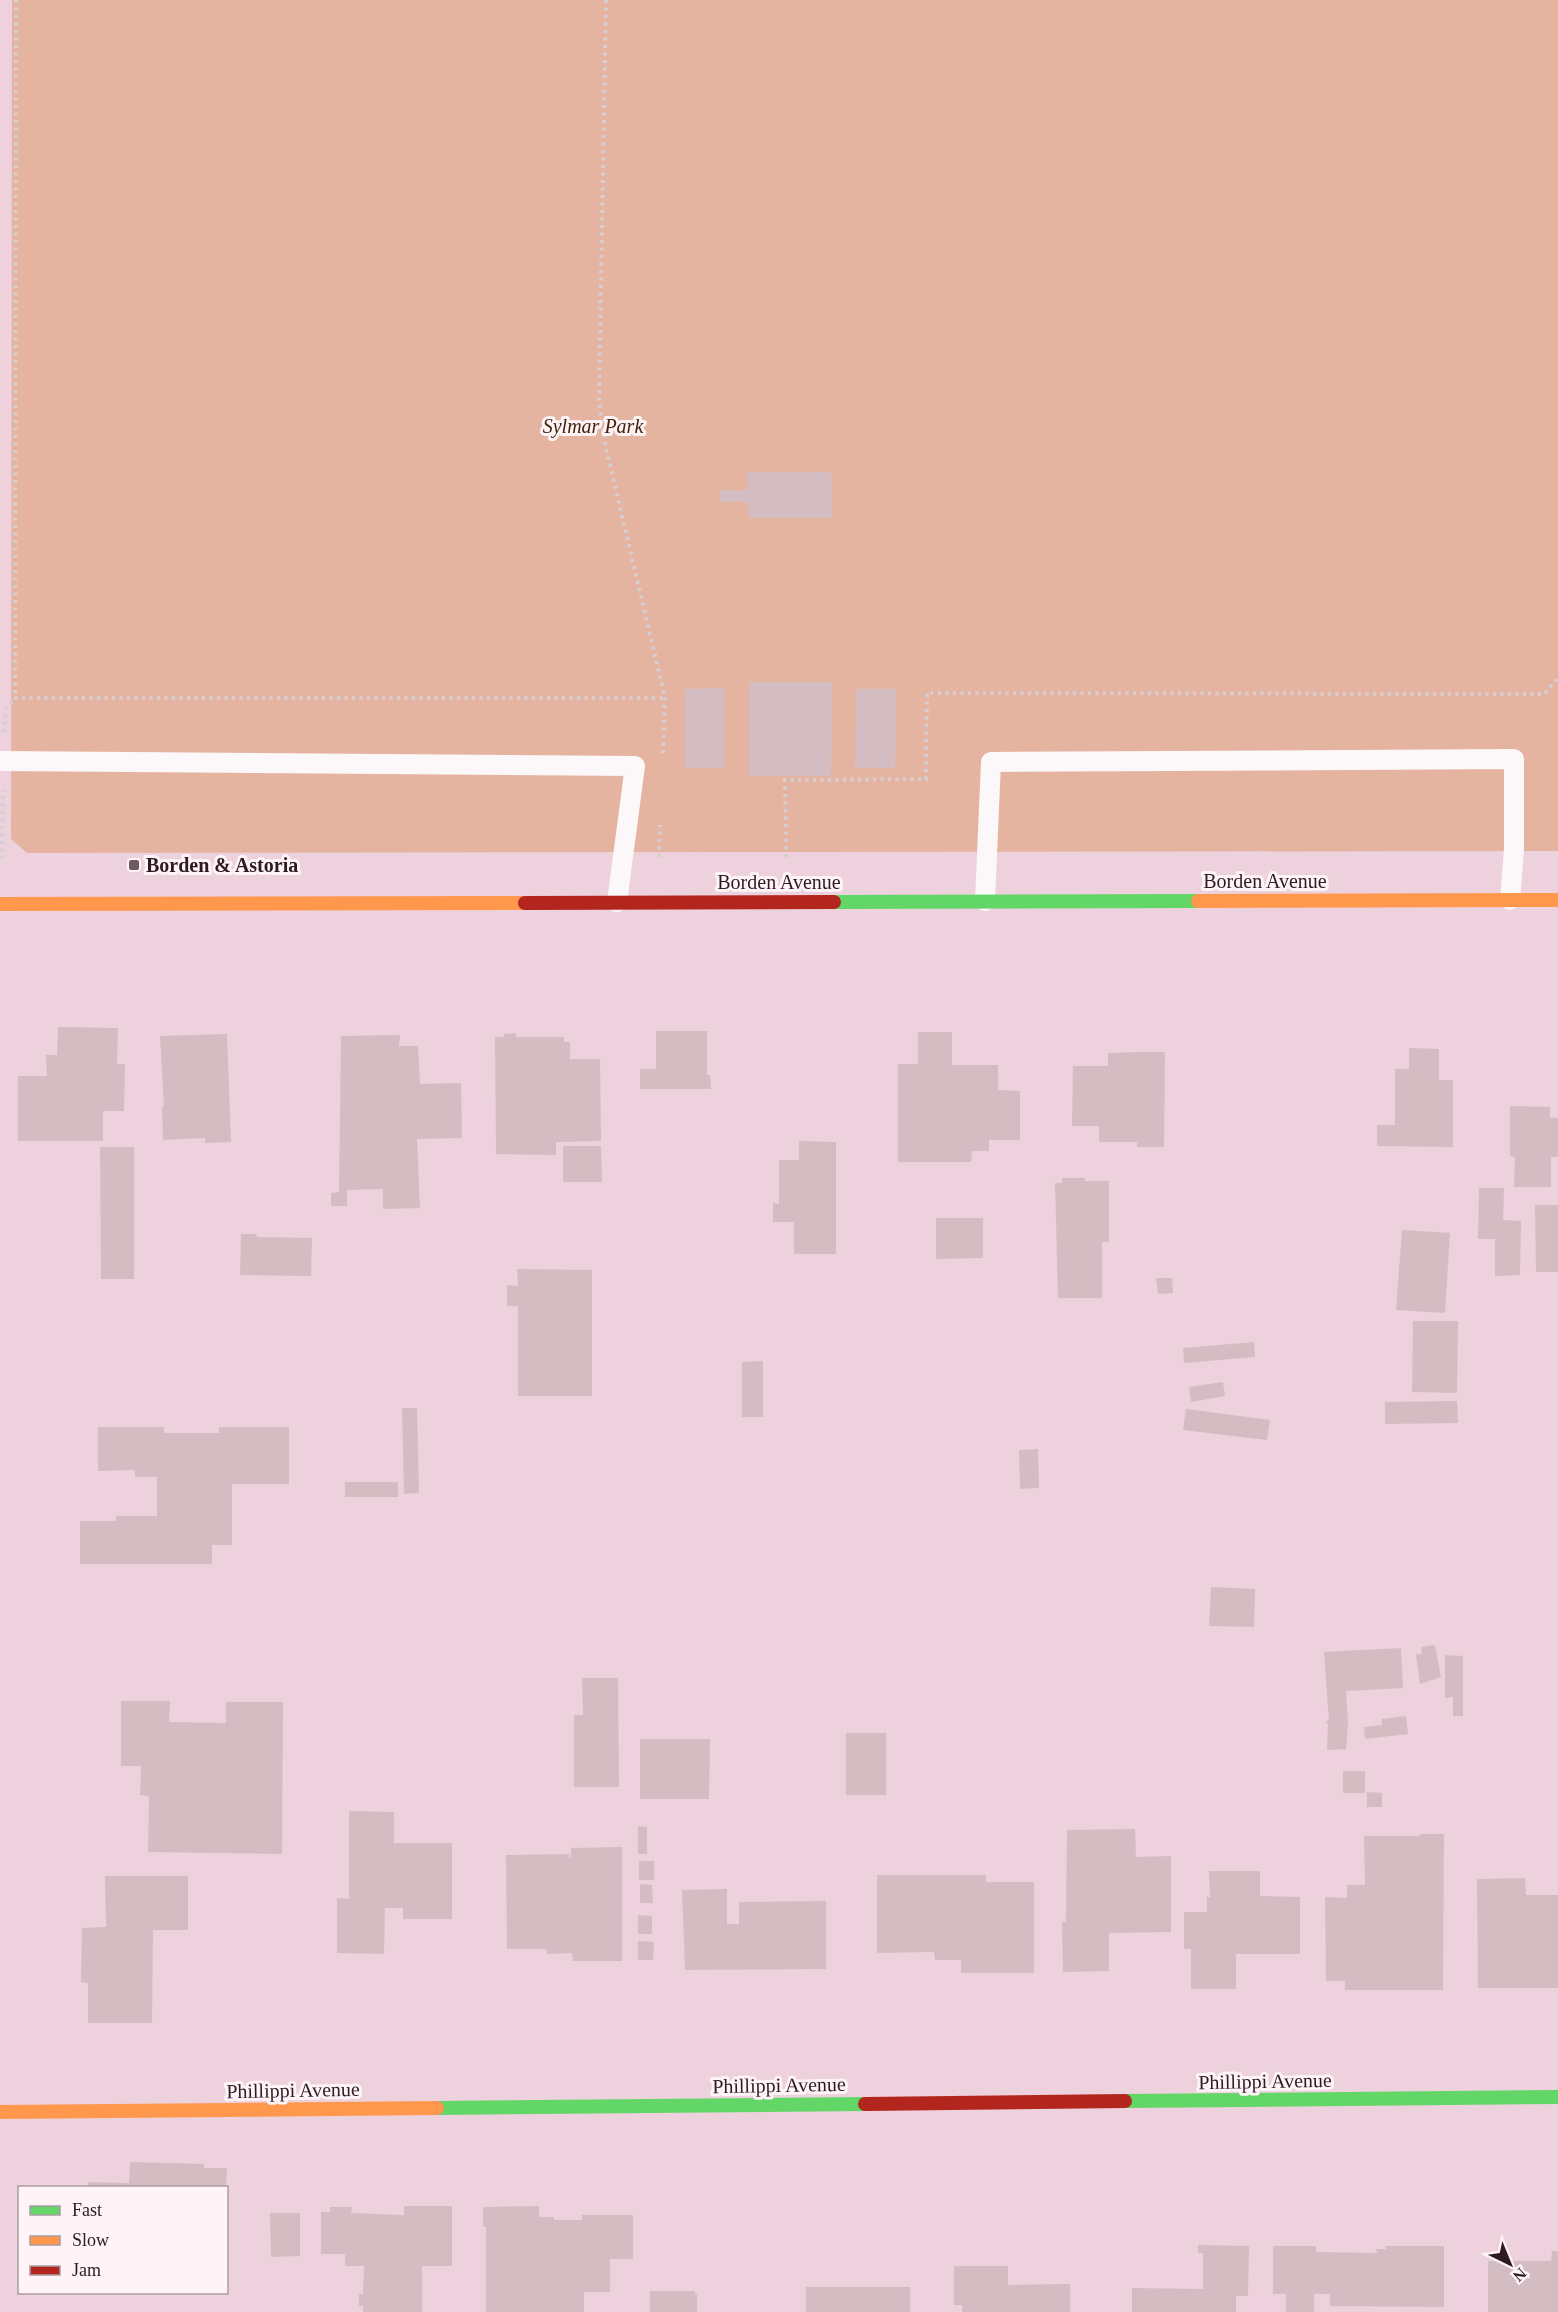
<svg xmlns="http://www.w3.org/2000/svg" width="1558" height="2312" viewBox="0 0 1558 2312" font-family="Georgia,serif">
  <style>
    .green { fill: #e5b4a1 }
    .building { fill: #d3bdc2 }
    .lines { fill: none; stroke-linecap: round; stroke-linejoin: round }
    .path { stroke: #d6ced1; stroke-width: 4; stroke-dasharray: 3 4.5; stroke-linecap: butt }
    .lane { stroke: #fcf8fa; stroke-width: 20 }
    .fast { stroke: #63d668; stroke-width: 14 }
    .slow { stroke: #ff974d; stroke-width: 14 }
    .jam { stroke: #b3261e; stroke-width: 14 }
    .poi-dot { fill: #715b63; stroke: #fef3f7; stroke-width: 2 }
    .labels { text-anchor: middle; stroke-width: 6; stroke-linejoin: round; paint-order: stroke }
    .park-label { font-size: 20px; font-style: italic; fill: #43230c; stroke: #fef3f7 }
    .poi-label { font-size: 20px; font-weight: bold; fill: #2e1b22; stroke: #fef3f7; text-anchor: start }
    .street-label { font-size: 20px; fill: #2e1b22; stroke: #fef3f7 }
  </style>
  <rect width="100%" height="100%" fill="#edd1dc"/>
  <!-- green -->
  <path class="green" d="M 12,0 L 1558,0 L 1558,851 L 27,853 L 11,839 Z"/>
  <!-- building -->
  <g class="building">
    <path d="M 747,472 L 831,472 L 832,518 L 749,518 L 748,502 L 720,502 L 720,490 L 748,490 Z"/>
    <path d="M 749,682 L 832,682 L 831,776 L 749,776 Z"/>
    <path d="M 724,688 L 724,768 L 685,768 L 685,689 Z"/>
    <path d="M 856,689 L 896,689 L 895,768 L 855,768 Z"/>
    <path d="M 58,1027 L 118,1028 L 117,1064 L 125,1064 L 124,1111 L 103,1111 L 103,1141 L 18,1141 L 18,1076 L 47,1076 L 46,1055 L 57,1055 Z"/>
    <path d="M 656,1031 L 707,1031 L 707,1075 L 710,1075 L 711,1089 L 640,1089 L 640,1069 L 656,1069 Z"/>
    <path d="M 918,1032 L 952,1032 L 952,1065 L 998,1065 L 998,1090 L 1020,1091 L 1020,1140 L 989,1140 L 989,1151 L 972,1151 L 971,1162 L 898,1162 L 898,1064 L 918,1064 Z"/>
    <path d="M 516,1033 L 516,1037 L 564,1037 L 564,1042 L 570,1042 L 570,1059 L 600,1059 L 601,1141 L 556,1142 L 556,1155 L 496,1154 L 495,1037 L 504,1037 L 504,1034 Z"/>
    <path d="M 227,1034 L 231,1142 L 205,1143 L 205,1138 L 163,1140 L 162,1107 L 164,1107 L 160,1036 Z"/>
    <path d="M 400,1035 L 399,1046 L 418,1046 L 420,1084 L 461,1083 L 462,1138 L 417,1139 L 420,1208 L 383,1209 L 383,1189 L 347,1190 L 347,1206 L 331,1206 L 331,1193 L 339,1192 L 341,1036 Z"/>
    <path d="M 1409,1048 L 1439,1049 L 1439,1080 L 1453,1080 L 1453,1147 L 1377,1146 L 1377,1125 L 1395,1125 L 1395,1069 L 1409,1069 Z"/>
    <path d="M 1140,1052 L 1165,1052 L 1164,1147 L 1137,1147 L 1137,1142 L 1099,1142 L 1099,1126 L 1072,1126 L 1073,1066 L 1108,1066 L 1108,1053 Z"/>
    <path d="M 1510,1106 L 1550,1107 L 1550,1118 L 1558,1118 L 1558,1157 L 1551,1157 L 1551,1187 L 1514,1187 L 1515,1157 L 1510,1156 Z"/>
    <path d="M 799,1141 L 836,1142 L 836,1254 L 794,1254 L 794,1222 L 773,1222 L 773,1203 L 779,1204 L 779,1160 L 799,1160 Z"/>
    <path d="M 563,1146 L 601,1146 L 602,1182 L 563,1182 Z"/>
    <path d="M 100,1147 L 134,1147 L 134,1279 L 101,1279 Z"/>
    <path d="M 1062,1178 L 1085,1178 L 1085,1181 L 1109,1181 L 1109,1242 L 1102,1242 L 1102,1298 L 1058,1298 L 1055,1183 L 1062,1183 Z"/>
    <path d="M 1479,1188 L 1504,1188 L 1503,1220 L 1521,1221 L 1520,1275 L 1495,1276 L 1495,1239 L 1478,1239 Z"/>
    <path d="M 1535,1205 L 1558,1205 L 1558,1272 L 1536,1272 Z"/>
    <path d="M 936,1218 L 983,1218 L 983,1258 L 936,1259 Z"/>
    <path d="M 1402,1230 L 1450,1233 L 1445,1313 L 1396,1310 Z"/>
    <path d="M 241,1234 L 256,1234 L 257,1237 L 312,1238 L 311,1276 L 240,1275 Z"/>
    <path d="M 517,1269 L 592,1270 L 592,1396 L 518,1396 L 518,1306 L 507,1306 L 507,1285 L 518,1286 Z"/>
    <path d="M 1156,1278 L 1172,1278 L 1173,1293 L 1158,1294 Z"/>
    <path d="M 1413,1321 L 1458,1321 L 1457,1393 L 1412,1392 Z"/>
    <path d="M 1254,1342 L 1255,1357 L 1184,1363 L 1183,1348 Z"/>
    <path d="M 763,1361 L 763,1417 L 742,1417 L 742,1362 Z"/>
    <path d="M 1223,1382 L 1225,1396 L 1191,1402 L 1189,1387 Z"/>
    <path d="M 1457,1401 L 1458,1423 L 1385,1424 L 1385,1402 Z"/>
    <path d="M 402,1408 L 417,1408 L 419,1493 L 404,1494 Z"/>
    <path d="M 1186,1409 L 1270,1420 L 1267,1440 L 1183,1430 Z"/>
    <path d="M 98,1427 L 164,1427 L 164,1433 L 219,1433 L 219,1427 L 289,1427 L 289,1484 L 232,1484 L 232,1545 L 212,1545 L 212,1564 L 80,1564 L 80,1521 L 116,1521 L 116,1516 L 157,1516 L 157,1477 L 135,1477 L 135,1470 L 98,1471 Z"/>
    <path d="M 1038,1449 L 1039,1488 L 1020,1489 L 1019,1450 Z"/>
    <rect x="345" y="1482" width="53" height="15"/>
    <path d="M 1211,1587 L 1255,1589 L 1254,1627 L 1209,1626 Z"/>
    <path d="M 1435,1645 L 1441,1677 L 1420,1684 L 1416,1654 L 1422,1654 L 1421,1647 Z"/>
    <path d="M 1401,1648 L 1403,1688 L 1346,1691 L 1348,1723 L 1346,1749 L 1327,1750 L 1328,1725 L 1326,1721 L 1329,1721 L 1324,1652 Z"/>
    <path d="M 1445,1655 L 1463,1656 L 1463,1716 L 1453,1716 L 1453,1697 L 1445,1698 Z"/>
    <path d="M 582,1678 L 618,1678 L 619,1787 L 574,1787 L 574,1715 L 583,1715 Z"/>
    <path d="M 121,1701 L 170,1701 L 169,1722 L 226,1723 L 226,1702 L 283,1702 L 282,1854 L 148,1852 L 149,1796 L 140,1795 L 141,1766 L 121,1766 Z"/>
    <path d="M 1406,1716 L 1408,1734 L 1365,1739 L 1364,1727 L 1382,1725 L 1382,1719 Z"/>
    <rect x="846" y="1733" width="40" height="62"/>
    <path d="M 640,1739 L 710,1739 L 709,1799 L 640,1799 Z"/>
    <rect x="1343" y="1771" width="22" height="22"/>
    <path d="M 1367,1792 L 1382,1793 L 1382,1807 L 1367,1807 Z"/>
    <path d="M 349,1811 L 394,1812 L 394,1843 L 452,1843 L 452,1919 L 403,1919 L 403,1908 L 385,1908 L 384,1954 L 337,1953 L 337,1898 L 349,1899 Z"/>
    <path d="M 638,1826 L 647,1827 L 647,1854 L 638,1854 Z"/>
    <path d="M 1135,1829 L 1136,1857 L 1171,1856 L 1171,1932 L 1109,1933 L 1109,1971 L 1063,1972 L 1062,1922 L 1066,1922 L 1067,1830 Z"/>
    <path d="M 1420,1834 L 1444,1834 L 1443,1990 L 1345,1990 L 1345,1981 L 1326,1981 L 1325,1897 L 1347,1898 L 1347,1885 L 1365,1885 L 1364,1836 L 1420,1836 Z"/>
    <path d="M 622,1847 L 622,1961 L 573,1961 L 572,1953 L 547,1954 L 546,1949 L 507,1949 L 506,1855 L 569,1854 L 569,1858 L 571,1857 L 571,1848 Z"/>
    <rect x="639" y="1861" width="15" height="19"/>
    <path d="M 1209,1871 L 1260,1871 L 1260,1896 L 1300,1897 L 1300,1954 L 1236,1954 L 1236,1989 L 1191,1989 L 1191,1949 L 1184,1949 L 1184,1912 L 1207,1912 L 1207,1897 L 1210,1897 Z"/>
    <path d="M 877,1875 L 986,1875 L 986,1882 L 1034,1882 L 1034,1973 L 961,1973 L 961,1960 L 935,1960 L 934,1952 L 877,1953 Z"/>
    <path d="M 105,1876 L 188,1876 L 188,1930 L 153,1930 L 152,2023 L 88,2023 L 88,1983 L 81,1982 L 82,1928 L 106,1927 Z"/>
    <path d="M 1525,1878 L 1526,1895 L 1558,1895 L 1558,1988 L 1478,1988 L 1477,1879 Z"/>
    <path d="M 640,1884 L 652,1885 L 653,1903 L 640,1903 Z"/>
    <path d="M 727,1889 L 727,1924 L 739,1924 L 739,1902 L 826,1901 L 826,1969 L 685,1970 L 682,1890 Z"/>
    <path d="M 638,1915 L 652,1916 L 652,1934 L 638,1934 Z"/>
    <path d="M 638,1941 L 654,1942 L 653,1960 L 638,1960 Z"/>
    <path d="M 130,2162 L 204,2164 L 204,2168 L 227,2168 L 226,2188 L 88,2188 L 88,2182 L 129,2183 Z"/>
    <path d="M 404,2206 L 452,2206 L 452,2266 L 422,2266 L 422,2312 L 363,2312 L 363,2306 L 359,2306 L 359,2294 L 363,2294 L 364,2266 L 345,2266 L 345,2254 L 321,2254 L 321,2212 L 330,2212 L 330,2207 L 352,2207 L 351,2213 L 404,2215 Z"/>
    <path d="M 539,2206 L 539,2217 L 554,2217 L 554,2220 L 582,2220 L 582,2215 L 633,2215 L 633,2259 L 610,2259 L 610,2292 L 584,2292 L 584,2312 L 486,2312 L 486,2227 L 483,2227 L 483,2207 Z"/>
    <path d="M 270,2213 L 300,2213 L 300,2256 L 271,2257 Z"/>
    <path d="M 1198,2245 L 1249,2246 L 1248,2296 L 1236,2296 L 1236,2312 L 1132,2312 L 1132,2288 L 1203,2289 L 1203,2253 L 1198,2253 Z"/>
    <path d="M 1273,2246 L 1316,2246 L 1316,2252 L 1377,2253 L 1376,2249 L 1386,2249 L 1385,2246 L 1444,2246 L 1444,2307 L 1330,2306 L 1330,2294 L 1314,2294 L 1314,2312 L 1286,2312 L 1286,2294 L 1273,2294 Z"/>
    <path d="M 1552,2251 L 1558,2251 L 1558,2312 L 1488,2312 L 1488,2261 L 1551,2261 Z"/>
    <path d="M 954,2266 L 1008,2266 L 1008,2285 L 1070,2284 L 1070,2312 L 962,2312 L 962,2305 L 954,2305 Z"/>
    <rect x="806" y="2287" width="104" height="25"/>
    <path d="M 650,2291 L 695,2291 L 695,2295 L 697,2294 L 697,2312 L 650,2312 Z"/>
  </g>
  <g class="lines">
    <!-- path -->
    <g class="path">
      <path d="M 16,0 L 15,698 L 665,698"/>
      <path d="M 606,0 L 599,400 L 606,448 L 665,698 L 663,754"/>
      <path d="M 4,732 L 6,709 L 15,698"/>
      <path d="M 659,857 L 660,825"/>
      <path d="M 786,857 L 785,780 L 926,779 L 927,693 L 1544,694 L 1558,678"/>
      <path d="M 2,859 L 3,790"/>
    </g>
    <!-- lane -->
    <g class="lane">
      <path d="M 0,761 L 635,766 L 617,902"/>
      <path d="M 985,901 L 991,762 L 1514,759 L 1514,849 L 1510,900"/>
    </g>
    <!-- fast -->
    <g class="fast">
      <path d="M 834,902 L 1198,901"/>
      <path d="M 1125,2101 L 1558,2097"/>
      <path d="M 437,2108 L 865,2104"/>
    </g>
    <!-- slow -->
    <g class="slow">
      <path d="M 1198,901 L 1558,900"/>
      <path d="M 0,904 L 525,903"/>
      <path d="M 0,2112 L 437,2108"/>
    </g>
    <!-- jam -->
    <g class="jam">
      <path d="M 525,903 L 834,902"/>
      <path d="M 865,2104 L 1125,2101"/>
    </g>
  </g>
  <!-- markers -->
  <rect class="poi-dot" x="128" y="859" width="12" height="12" rx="3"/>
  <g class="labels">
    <!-- park labels -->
    <g class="park-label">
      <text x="593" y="433">Sylmar Park</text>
    </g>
    <!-- poi labels -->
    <g class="poi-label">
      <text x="146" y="872">Borden &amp; Astoria</text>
    </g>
    <!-- street labels -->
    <g class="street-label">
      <text x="1265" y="888">Borden Avenue</text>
      <text x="779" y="889">Borden Avenue</text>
      <text transform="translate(1265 2081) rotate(-1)" y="7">Phillippi Avenue</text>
      <text transform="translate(779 2085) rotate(-1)" y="7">Phillippi Avenue</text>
      <text transform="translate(293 2090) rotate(-1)" y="7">Phillippi Avenue</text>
    </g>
  </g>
  <!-- legend -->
  <rect x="18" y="2186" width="210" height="108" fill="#fef3f7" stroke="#ab9da2" stroke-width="1.5"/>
  <rect x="30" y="2206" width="30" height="9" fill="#63d668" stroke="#ab9da2" stroke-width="1.5"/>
  <text x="72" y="2216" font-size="18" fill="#2e1b22">Fast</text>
  <rect x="30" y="2236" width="30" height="9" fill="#ff974d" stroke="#ab9da2" stroke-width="1.5"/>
  <text x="72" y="2246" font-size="18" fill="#2e1b22">Slow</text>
  <rect x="30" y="2266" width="30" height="9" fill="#b3261e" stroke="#ab9da2" stroke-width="1.5"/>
  <text x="72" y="2276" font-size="18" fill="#2e1b22">Jam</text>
  <!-- north arrow -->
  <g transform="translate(1510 2264) rotate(137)" stroke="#fef3f7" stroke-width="4.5" paint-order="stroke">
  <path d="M0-4.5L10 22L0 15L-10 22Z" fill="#2e1b22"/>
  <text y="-9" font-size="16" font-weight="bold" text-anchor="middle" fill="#2e1b22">N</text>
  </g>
</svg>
